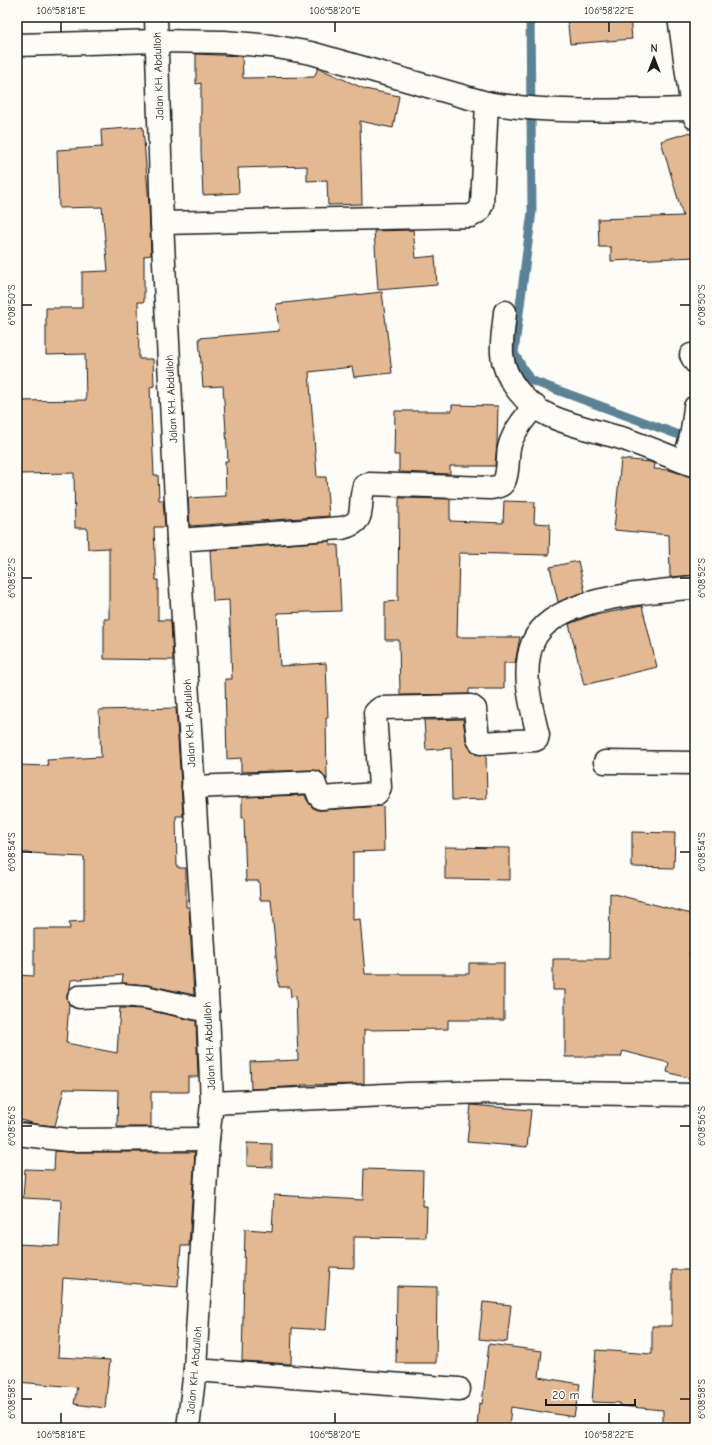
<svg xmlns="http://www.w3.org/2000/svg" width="712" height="1445" viewBox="0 0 712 1445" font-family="'Comic Neue',sans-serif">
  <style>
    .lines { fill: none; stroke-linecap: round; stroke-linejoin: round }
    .stream { stroke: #5c8296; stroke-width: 9 }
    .building { fill: #e3b993; stroke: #1c1c1c }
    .minor-casing { stroke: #1c1c1c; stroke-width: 25 }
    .minor { stroke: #fdfcf7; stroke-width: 22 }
    .ticks { fill: none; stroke: #1c1c1c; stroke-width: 1.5 }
    .labels { text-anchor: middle; stroke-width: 3.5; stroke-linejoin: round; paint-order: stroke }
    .street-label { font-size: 11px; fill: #1c1c1c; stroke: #fdfcf7 }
    .neatline { fill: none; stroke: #1c1c1c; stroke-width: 1.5 }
    .ticks-label { font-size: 10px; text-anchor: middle; fill: #1c1c1c }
  </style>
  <rect width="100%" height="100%" fill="#fdfcf7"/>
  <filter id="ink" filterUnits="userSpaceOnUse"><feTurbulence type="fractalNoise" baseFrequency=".025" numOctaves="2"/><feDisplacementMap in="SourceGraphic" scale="8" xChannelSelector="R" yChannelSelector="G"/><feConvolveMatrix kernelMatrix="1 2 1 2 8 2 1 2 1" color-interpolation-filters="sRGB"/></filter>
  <g filter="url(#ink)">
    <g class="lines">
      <!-- stream -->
      <path class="stream" d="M 530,17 L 532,211 L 514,353 L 530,380 L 690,439"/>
    </g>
    <!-- building -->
    <g class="building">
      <path d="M 567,17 L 630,17 L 632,39 L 570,44 Z"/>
      <path d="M 196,54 L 242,56 L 243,78 L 314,77 L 318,68 L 365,89 L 399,96 L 393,128 L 360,121 L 362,204 L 328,205 L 327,180 L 307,181 L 307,166 L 238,168 L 239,193 L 203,195 L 201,151 L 201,83 L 196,84 Z"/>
      <path d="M 143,127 L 149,205 L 151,255 L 144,256 L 144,302 L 138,302 L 139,359 L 153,359 L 154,386 L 150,387 L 154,475 L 158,475 L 159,500 L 163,500 L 165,527 L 154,527 L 156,580 L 158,580 L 158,620 L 171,620 L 173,660 L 104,659 L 104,619 L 109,619 L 109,548 L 88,549 L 87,528 L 75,528 L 74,473 L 17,474 L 17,401 L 86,400 L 85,354 L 46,355 L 46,308 L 82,308 L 82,272 L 108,271 L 102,207 L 59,208 L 57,150 L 102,147 L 101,130 Z"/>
      <path d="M 691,132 L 695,147 L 695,257 L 611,261 L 611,247 L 599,247 L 598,219 L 683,216 L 661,141 Z"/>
      <path d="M 413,230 L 416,258 L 435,256 L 437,285 L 378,290 L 374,231 Z"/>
      <path d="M 382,292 L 392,373 L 354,377 L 352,367 L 309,372 L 317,477 L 326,477 L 329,516 L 190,526 L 188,498 L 226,496 L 225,461 L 228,461 L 223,386 L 203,387 L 199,338 L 279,331 L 276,304 Z"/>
      <path d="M 452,405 L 498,406 L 497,443 L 495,466 L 450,466 L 450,474 L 399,472 L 399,455 L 394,455 L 395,411 L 452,411 Z"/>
      <path d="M 621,459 L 650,462 L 655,464 L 654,469 L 669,470 L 695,478 L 695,575 L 670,577 L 669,535 L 614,530 Z"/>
      <path d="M 399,498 L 450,499 L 450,521 L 503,523 L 504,501 L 535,502 L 534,523 L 550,524 L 549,555 L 459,553 L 457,637 L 520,637 L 515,663 L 504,663 L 504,689 L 469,689 L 469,694 L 400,695 L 399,640 L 385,640 L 385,602 L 398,601 Z"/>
      <path d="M 330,541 L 330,545 L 338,545 L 341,611 L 277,613 L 280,666 L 326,663 L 328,718 L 326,718 L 327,780 L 321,772 L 313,770 L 241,772 L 241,758 L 227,759 L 225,679 L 232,679 L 229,600 L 213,601 L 210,550 Z"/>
      <path d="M 578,561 L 585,592 L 558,602 L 550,567 Z"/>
      <path d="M 642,606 L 657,667 L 584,685 L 569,624 L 590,616 Z"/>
      <path d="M 176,708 L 183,816 L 176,816 L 177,868 L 186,868 L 186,907 L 189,907 L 194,995 L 148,985 L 122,983 L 123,975 L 71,980 L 70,988 L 68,992 L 67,997 L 69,1004 L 66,1043 L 117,1053 L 120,1008 L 143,1009 L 196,1021 L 198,1077 L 188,1077 L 188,1092 L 151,1092 L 151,1127 L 117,1127 L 118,1090 L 64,1089 L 55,1126 L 36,1124 L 17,1119 L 17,975 L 34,976 L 34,929 L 70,929 L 69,922 L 84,921 L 84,857 L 45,855 L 45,854 L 17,852 L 17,765 L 48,766 L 47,760 L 101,757 L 99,710 Z"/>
      <path d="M 463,719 L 466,740 L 468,746 L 475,754 L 486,755 L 487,799 L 452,800 L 451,748 L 426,750 L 424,720 Z"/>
      <path d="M 305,795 L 307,800 L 312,807 L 316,810 L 322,810 L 383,806 L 384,851 L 353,852 L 353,920 L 360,919 L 365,974 L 469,974 L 469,963 L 504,963 L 504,1020 L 448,1020 L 448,1029 L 364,1030 L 364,1084 L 301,1085 L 302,1086 L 251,1089 L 250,1062 L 298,1060 L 296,996 L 291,997 L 290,987 L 279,987 L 271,900 L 260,900 L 259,881 L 246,881 L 244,818 L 242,818 L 242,797 Z"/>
      <path d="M 632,832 L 675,833 L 674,868 L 632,867 Z"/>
      <path d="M 445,847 L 510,848 L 510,880 L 445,879 Z"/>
      <path d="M 610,893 L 695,915 L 695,931 L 689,955 L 695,957 L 695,1080 L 667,1072 L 669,1063 L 623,1051 L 621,1057 L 565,1057 L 565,990 L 553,990 L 553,959 L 609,959 Z"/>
      <path d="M 471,1105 L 531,1110 L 527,1147 L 467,1142 Z"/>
      <path d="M 247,1143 L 272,1144 L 272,1167 L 247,1166 Z"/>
      <path d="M 55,1151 L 68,1152 L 195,1152 L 189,1246 L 181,1246 L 178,1287 L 63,1278 L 58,1357 L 110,1360 L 105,1408 L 74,1404 L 77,1387 L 17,1382 L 17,1244 L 59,1246 L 61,1200 L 23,1198 L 25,1169 L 54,1170 Z"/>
      <path d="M 364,1169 L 423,1171 L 422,1206 L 427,1206 L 426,1238 L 354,1237 L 354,1268 L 330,1267 L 326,1330 L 292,1328 L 291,1364 L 242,1361 L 245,1229 L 272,1231 L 274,1195 L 363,1200 Z"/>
      <path d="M 672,1270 L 695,1270 L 695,1428 L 663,1428 L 663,1410 L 620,1406 L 620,1403 L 592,1402 L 596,1350 L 652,1354 L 652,1326 L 672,1326 Z"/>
      <path d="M 397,1286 L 437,1287 L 436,1363 L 396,1363 Z"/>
      <path d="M 483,1302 L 511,1305 L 507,1342 L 479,1339 Z"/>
      <path d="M 489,1344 L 542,1351 L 539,1377 L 580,1384 L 574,1417 L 511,1407 L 509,1428 L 477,1428 L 479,1403 L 482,1404 Z"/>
    </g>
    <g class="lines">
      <!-- minor casing -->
      <g class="minor-casing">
        <g id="minor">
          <path d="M 156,17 L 162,223 L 178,540 L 208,1011 L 212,1103 L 208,1139 L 195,1370 L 188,1428"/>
          <path d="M 679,17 L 692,109 L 695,118"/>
          <path d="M 17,45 L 157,41 L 224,42 L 271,46 L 311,53 L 487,103 C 555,114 624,110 692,109"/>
          <path d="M 162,223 L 471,216 L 479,211 L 482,204 L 487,103"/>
          <path d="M 505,312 C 504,326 501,340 502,354 C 504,379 526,405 548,415 C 571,426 597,431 621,438 C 646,446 670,457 695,466"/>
          <path d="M 691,355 L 695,362"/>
          <path d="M 682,461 C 691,445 693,426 695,407"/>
          <path d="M 178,540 L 342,528 C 369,522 357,506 364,486 L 369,484 L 490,488 C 495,487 501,487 504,482 C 509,472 507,459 509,448 C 512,433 525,417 535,406"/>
          <path d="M 605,762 L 695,763"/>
          <path d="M 193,787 L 314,782 L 319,796 L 321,798 L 376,794 L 378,792 L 380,787 L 375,713 L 378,710 L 381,708 L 471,706 L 475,709 L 478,739 L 481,743 L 535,740 L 537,739 L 538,735 C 531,706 521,671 533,642 C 553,595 651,593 695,587"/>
          <path d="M 79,997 L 123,995 L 145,997 L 208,1011"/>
          <path d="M 212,1103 L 408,1094 L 497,1092 L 695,1095"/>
          <path d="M 17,1134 L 68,1140 L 208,1139"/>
          <path d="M 195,1370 L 459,1389"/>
        </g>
      </g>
      <!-- minor -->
      <use href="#minor" class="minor"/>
    </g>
  </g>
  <!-- ticks -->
  <path class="ticks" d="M 61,22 L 61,32M 335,22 L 335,32M 609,22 L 609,32M 22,305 L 32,305M 680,305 L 690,305M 22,578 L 32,578M 680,578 L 690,578M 22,852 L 32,852M 680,852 L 690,852M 22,1126 L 32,1126M 680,1126 L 690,1126M 22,1399 L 32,1399M 680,1399 L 690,1399M 61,1413 L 61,1423M 335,1413 L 335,1423M 609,1413 L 609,1423"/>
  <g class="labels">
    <!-- street labels -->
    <g class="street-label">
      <text transform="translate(158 76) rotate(-92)" y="4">Jalan KH. Abdulloh</text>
      <text transform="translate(171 399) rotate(-93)" y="4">Jalan KH. Abdulloh</text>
      <text transform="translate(189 723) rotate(-93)" y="4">Jalan KH. Abdulloh</text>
      <text transform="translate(209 1046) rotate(-93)" y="4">Jalan KH. Abdulloh</text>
      <text transform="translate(194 1370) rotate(-85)" y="4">Jalan KH. Abdulloh</text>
    </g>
  </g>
  <!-- margin -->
  <rect width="712" height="1445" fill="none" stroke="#fdfcf7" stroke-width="44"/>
  <!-- north arrow -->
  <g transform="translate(654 58)" stroke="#fdfcf7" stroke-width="3" paint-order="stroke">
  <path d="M0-3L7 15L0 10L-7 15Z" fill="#1c1c1c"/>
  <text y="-6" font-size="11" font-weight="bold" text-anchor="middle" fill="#1c1c1c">N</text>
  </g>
  <!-- scale -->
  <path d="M546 1399v6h89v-6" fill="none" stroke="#1c1c1c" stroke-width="2"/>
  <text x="552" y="1399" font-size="12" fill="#1c1c1c" stroke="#fdfcf7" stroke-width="3" paint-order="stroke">20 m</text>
  <rect x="22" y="22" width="668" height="1401" class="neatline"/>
  <g class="ticks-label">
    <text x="61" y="14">106°58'18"E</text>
    <text x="335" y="14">106°58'20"E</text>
    <text x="609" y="14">106°58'22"E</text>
    <text transform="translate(11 305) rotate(-90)" y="4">6°08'50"S</text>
    <text transform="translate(701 305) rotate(-90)" y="4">6°08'50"S</text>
    <text transform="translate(11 578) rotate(-90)" y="4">6°08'52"S</text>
    <text transform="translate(701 578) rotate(-90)" y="4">6°08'52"S</text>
    <text transform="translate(11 852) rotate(-90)" y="4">6°08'54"S</text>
    <text transform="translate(701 852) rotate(-90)" y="4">6°08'54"S</text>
    <text transform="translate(11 1126) rotate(-90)" y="4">6°08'56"S</text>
    <text transform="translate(701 1126) rotate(-90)" y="4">6°08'56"S</text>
    <text transform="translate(11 1399) rotate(-90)" y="4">6°08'58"S</text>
    <text transform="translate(701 1399) rotate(-90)" y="4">6°08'58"S</text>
    <text x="61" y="1438">106°58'18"E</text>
    <text x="335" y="1438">106°58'20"E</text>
    <text x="609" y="1438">106°58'22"E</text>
  </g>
</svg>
